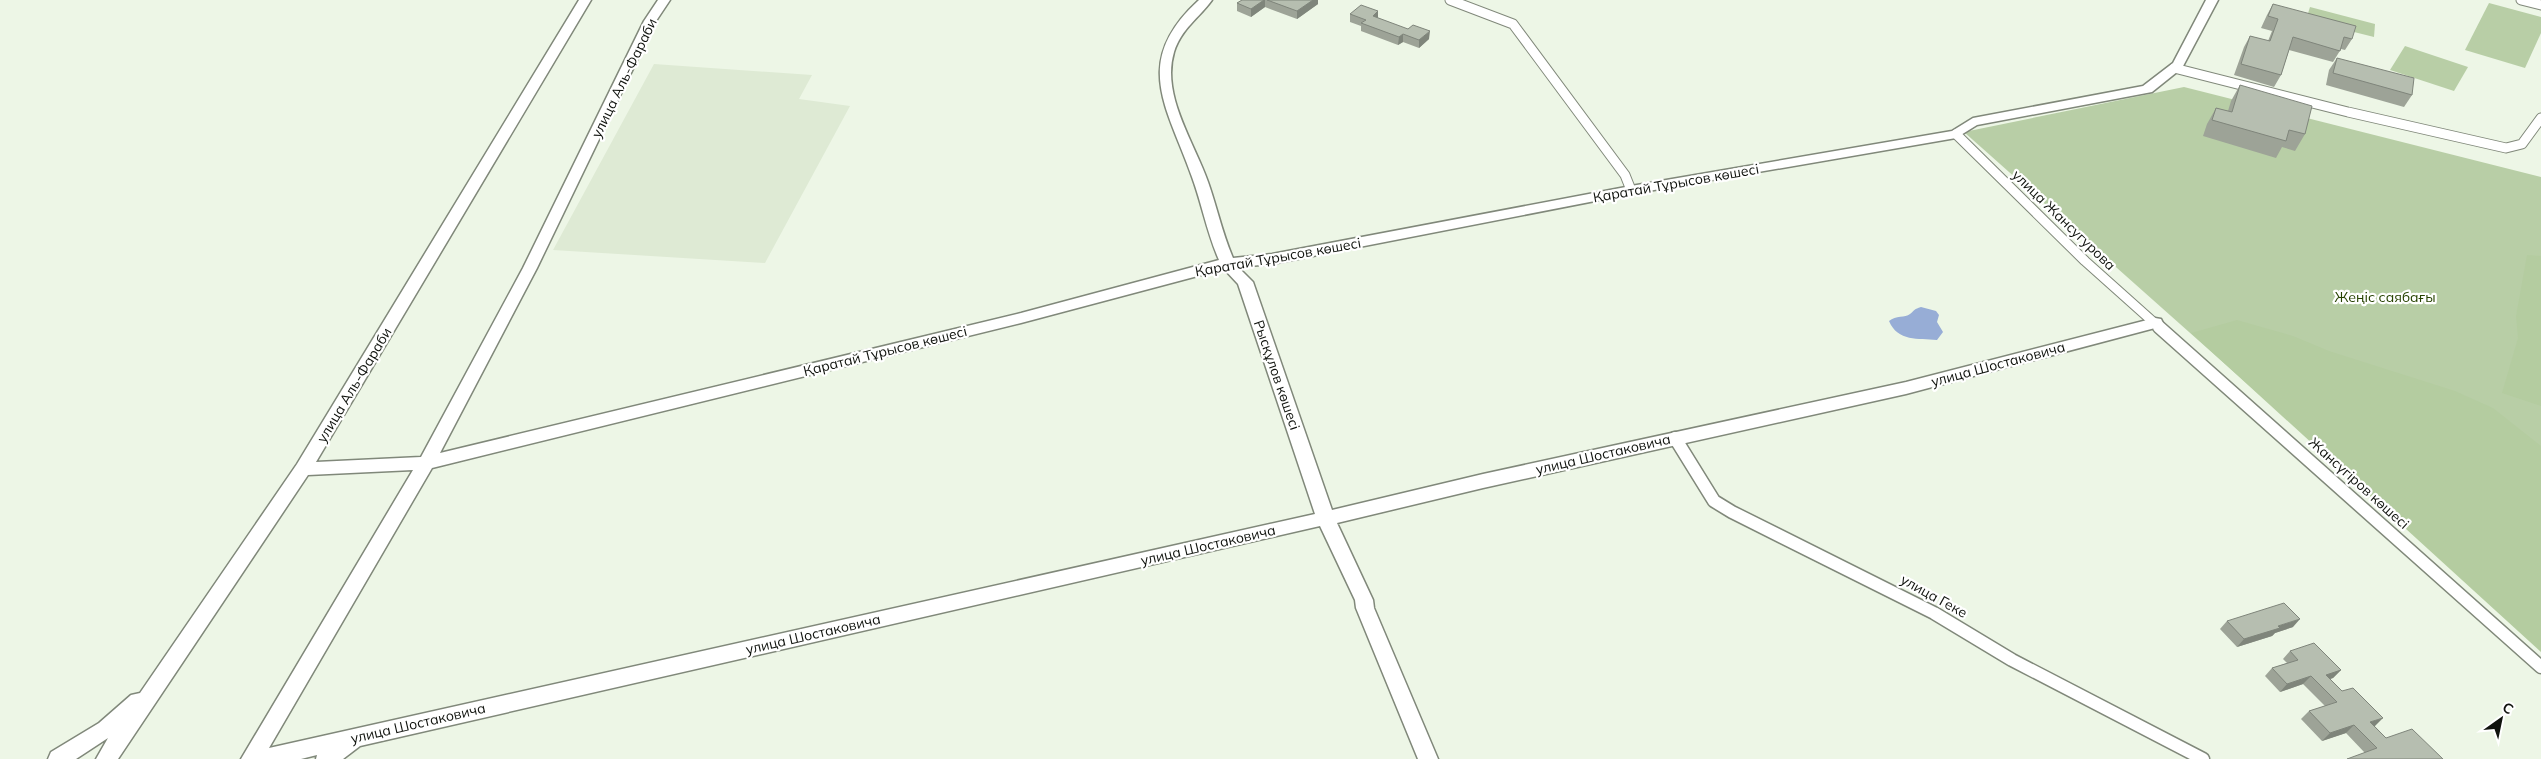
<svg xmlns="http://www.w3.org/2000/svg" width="2541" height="759" viewBox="0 0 2541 759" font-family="Mulish,sans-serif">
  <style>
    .built { fill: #deead4 }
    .green { fill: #b8cea6 }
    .forest { fill: #b4cca0 }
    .water { fill: #97add6 }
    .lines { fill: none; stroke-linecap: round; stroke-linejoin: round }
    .street-far1-casing { stroke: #80887a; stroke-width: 11 }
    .street-casing { stroke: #80887a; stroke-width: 15 }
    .secondary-casing { stroke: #80887a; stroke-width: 3 }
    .street-far1 { stroke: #fff; stroke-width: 9 }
    .street { stroke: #fff; stroke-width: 12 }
    .secondary { fill: #fff; fill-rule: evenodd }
    .wall { fill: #9da397 }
    .shaded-wall { fill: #7f857b }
    .building { fill: #b6beb0; stroke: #7f857b }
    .labels { text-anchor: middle; stroke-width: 4.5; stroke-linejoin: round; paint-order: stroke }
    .street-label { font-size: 14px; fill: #0f120d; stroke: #fff }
    .park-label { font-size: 14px; fill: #264200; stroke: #fff }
  </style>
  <rect width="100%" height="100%" fill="#edf6e6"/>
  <!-- built -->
  <path class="built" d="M 654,64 L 812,75 L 799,99 L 850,106 L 765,263 L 553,250 Z"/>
  <!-- green -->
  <g class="green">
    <path d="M 2489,3 L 2541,17 L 2541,33 L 2525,68 L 2465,50 Z"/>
    <path d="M 2310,7 L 2375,24 L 2374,37 L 2306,20 Z"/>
    <path d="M 2405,46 L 2468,67 L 2454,91 L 2390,70 Z"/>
    <path d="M 2184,87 L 2541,177 L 2541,645 L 1964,132 Z"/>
  </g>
  <!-- forest -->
  <g class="forest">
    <path d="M 2527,255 L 2541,256 L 2541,406 L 2502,393 L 2518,338 L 2516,316 Z"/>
    <path d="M 2237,320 L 2293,336 L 2329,351 L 2455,391 L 2493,408 L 2541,446 L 2541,652 L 2191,333 Z"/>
  </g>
  <!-- water -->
  <path class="water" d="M 1921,307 L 1936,311 L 1939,315 L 1937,322 L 1943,332 L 1937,340 C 1918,338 1898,342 1889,321 C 1896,315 1905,318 1910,314 C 1915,310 1914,309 1921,307 Z"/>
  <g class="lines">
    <!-- street-far1 casing -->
    <g class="street-far1-casing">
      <g id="street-far1">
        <path d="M 1450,0 L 1513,24 L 1625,175 L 1631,190"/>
        <path d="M 2521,0 L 2541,5"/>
        <path d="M 2174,68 L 2348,112 L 2506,148 L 2522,144 L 2541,118"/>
        <path d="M 1956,134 L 2085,261 L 2160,328"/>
      </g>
    </g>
    <!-- street casing -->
    <g class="street-casing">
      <g id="street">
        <path d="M 2159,327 L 2541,667"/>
        <path d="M 1675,438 L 1714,501 L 1732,512 L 1934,613 L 2012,660 L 2203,759"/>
      </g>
    </g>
    <!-- secondary casing -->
    <g class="secondary-casing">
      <path id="secondary" d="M 579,0 L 591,0 L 316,462 L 421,457 L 523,268 L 644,21 L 658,0 L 670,0 L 656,21 L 537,268 L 440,453 L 1021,313 L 1219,260 C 1207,233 1202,204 1192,177 C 1167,106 1131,62 1199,0 L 1212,0 C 1199,18 1181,29 1174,52 C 1161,95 1194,142 1208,182 C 1217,207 1222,233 1233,258 L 1272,254 L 1631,186 L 1952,131 L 1973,118 L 2143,86 L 2173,63 L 2206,0 L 2218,0 L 2182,68 L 2152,92 L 1977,125 L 1956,138 L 1631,194 L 1272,264 L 1238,267 L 1253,282 L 1332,510 L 1483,474 L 1906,382 L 2155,318 L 2161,319 L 2163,323 L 2161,327 L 2155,328 L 1906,394 L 1483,488 L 1337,523 L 1373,600 L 1374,608 L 1438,759 L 1418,759 L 1356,608 L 1355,600 L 1320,526 L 360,746 L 343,759 L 316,759 L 317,755 L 301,759 L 241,759 L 413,470 L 308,475 L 118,759 L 96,759 L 108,738 L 76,759 L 48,759 L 51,752 L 99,723 L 131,695 L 140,693 L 297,464 ZM 1224,269 L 1238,284 L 1315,514 L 269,748 L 432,468 L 1021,323 Z"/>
    </g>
    <!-- street-far1 -->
    <use href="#street-far1" class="street-far1"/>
    <!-- street -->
    <use href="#street" class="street"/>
    <!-- secondary -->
    <use href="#secondary" class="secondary"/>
  </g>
  <!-- wall -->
  <g class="wall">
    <path d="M 1242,0 L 1318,0 L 1318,4 L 1297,19 L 1265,7 L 1251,17 L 1237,11 L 1237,3 Z"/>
    <path d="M 2273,4 L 2352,39 L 2345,50 L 2341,49 L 2333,62 L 2289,50 L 2281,75 L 2274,87 L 2234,75 L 2244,47 L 2250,36 L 2268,41 L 2272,31 L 2261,28 L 2267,15 Z"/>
    <path d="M 1378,11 L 1378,18 L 1429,39 L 1419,48 L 1403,42 L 1398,45 L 1361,31 L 1361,26 L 1350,22 L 1350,14 Z"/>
    <path d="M 2337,58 L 2412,95 L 2404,107 L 2326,85 L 2329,70 Z"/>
    <path d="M 2240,85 L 2305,134 L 2295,151 L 2282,147 L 2276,158 L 2203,136 L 2207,124 L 2216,108 L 2228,111 L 2231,101 Z"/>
    <path d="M 2227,621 L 2293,627 L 2275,633 L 2272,636 L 2237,647 L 2220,629 Z"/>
    <path d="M 2290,651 L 2341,670 L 2333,678 L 2330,679 L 2386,738 L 2443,759 L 2365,753 L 2346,733 L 2322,741 L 2301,719 L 2309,711 L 2325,706 L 2303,684 L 2280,692 L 2265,676 L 2272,668 L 2287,663 L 2283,659 Z"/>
  </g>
  <!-- shaded-wall -->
  <g class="shaded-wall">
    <path d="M 1264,0 L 1265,0 L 1265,7 L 1251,17 L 1251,9 Z"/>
    <path d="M 1313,0 L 1318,0 L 1318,4 L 1297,19 L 1297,11 Z"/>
    <path d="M 1378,11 L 1378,19 L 1373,16 Z"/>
    <path d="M 1430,31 L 1429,39 L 1419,48 L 1419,40 Z"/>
    <path d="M 1403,34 L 1403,42 L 1398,45 L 1399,37 Z"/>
    <path d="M 2300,619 L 2293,627 L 2275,633 L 2272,636 L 2237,647 L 2244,639 L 2278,626 Z"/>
    <path d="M 2341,670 L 2333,678 L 2318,683 L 2326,675 Z"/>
    <path d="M 2311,676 L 2303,684 L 2280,692 L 2287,684 Z"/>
    <path d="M 2383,718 L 2375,726 L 2362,730 L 2370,722 Z"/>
    <path d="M 2354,725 L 2346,733 L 2322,741 L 2330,733 Z"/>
  </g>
  <!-- building -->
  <g class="building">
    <path d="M 1242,0 L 1264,0 L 1251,9 L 1237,3 Z"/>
    <path d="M 1267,0 L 1313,0 L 1297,11 Z"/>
    <path d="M 2273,4 L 2356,26 L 2352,39 L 2344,37 L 2340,51 L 2293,37 L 2281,75 L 2241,64 L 2250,36 L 2270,41 L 2278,19 L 2268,16 Z"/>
    <path d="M 1361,5 L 1378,11 L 1373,16 L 1408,29 L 1413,25 L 1430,31 L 1419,40 L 1403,34 L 1399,37 L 1361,23 L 1366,20 L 1350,14 Z"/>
    <path d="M 2337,58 L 2414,78 L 2412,95 L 2333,73 Z"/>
    <path d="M 2240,85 L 2312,106 L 2305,134 L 2289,130 L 2286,141 L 2212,120 L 2216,108 L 2232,112 Z"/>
    <path d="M 2284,603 L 2300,619 L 2278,626 L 2280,628 L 2244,639 L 2227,621 Z"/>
    <path d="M 2314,643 L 2341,670 L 2326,675 L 2342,691 L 2353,688 L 2383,718 L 2370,722 L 2386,738 L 2412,729 L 2443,759 L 2347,759 L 2377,748 L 2354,725 L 2330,733 L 2309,711 L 2337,702 L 2311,676 L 2287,684 L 2272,668 L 2298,660 L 2290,651 Z"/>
  </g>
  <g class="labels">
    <!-- street labels -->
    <g class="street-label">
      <text transform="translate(624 78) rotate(-64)" y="5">улица Аль-Фараби</text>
      <text transform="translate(1676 183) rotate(-10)" y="5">Қаратай Тұрысов көшесі</text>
      <text transform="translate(2064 220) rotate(44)" y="5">улица Жансугурова</text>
      <text transform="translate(1278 257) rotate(-10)" y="5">Қаратай Тұрысов көшесі</text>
      <text transform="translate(885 351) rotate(-14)" y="5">Қаратай Тұрысов көшесі</text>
      <text transform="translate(1998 364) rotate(-15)" y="5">улица Шостаковича</text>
      <text transform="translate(1277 375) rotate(71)" y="5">Рысқұлов көшесі</text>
      <text transform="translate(354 385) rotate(-59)" y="5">улица Аль-Фараби</text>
      <text transform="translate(1603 454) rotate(-13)" y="5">улица Шостаковича</text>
      <text transform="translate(2359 483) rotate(42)" y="5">Жансүгіров көшесі</text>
      <text transform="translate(1208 545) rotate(-13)" y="5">улица Шостаковича</text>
      <text transform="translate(1934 596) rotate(29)" y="5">улица Геке</text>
      <text transform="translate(813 634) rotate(-13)" y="5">улица Шостаковича</text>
      <text transform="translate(418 723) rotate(-13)" y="5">улица Шостаковича</text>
    </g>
    <!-- park labels -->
    <g class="park-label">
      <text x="2385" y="302">Жеңіс саябағы</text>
    </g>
  </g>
  <!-- north arrow -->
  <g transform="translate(2501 719) rotate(33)" stroke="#ffffff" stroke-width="4" paint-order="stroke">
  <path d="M0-4L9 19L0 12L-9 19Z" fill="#0f120d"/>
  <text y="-8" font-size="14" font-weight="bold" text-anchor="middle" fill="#0f120d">С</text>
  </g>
</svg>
